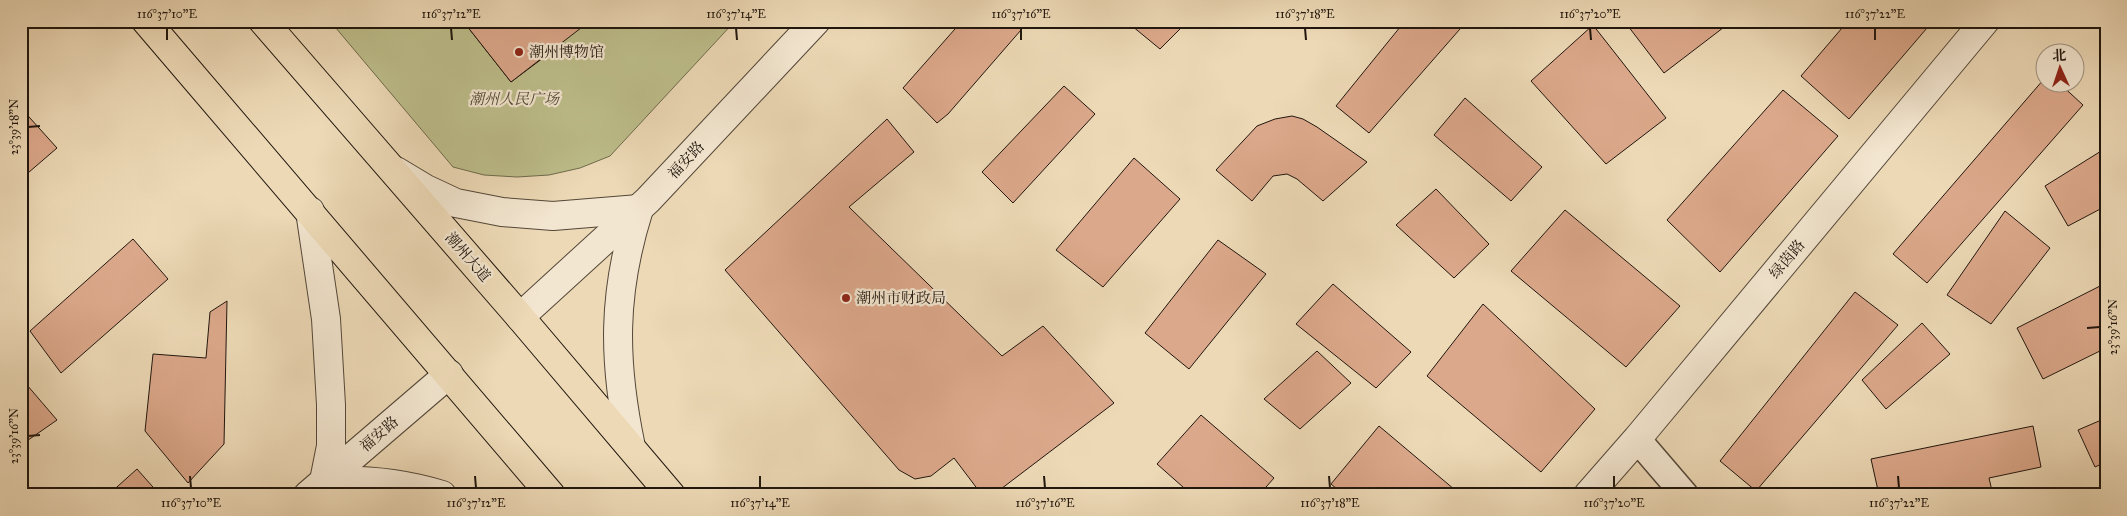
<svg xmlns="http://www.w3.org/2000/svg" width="2127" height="516" viewBox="0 0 2127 516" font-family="'IM FELL Great Primer','Noto Serif SC',serif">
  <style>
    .green { fill: #bdbe8b; stroke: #6e6a4c }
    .building { fill: #dca88b; stroke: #20160e }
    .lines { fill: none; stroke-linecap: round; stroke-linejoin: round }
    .minor-casing { stroke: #534738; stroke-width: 29 }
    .tertiary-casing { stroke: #534738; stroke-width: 30 }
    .trunk-casing { stroke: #20160e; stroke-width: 30 }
    .minor { stroke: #f3e6d0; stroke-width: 26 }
    .tertiary { stroke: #f3e6d0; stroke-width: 28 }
    .trunk { stroke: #edd9b6; stroke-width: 28 }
    .ticks { fill: none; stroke: #20160e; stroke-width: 2 }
    .poi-dot { fill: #8f2418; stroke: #f3e6d0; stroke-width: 2 }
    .labels { text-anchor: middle; stroke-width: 4.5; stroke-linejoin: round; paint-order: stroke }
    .poi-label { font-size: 15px; fill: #20160e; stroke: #f3e6d0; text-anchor: start }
    .park-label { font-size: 15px; font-style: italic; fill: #4f4834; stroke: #f3e6d0 }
    .street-label { font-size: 15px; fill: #20160e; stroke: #f3e6d0 }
    .neatline { fill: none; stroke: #20160e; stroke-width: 2 }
    .ticks-label { font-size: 12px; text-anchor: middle; fill: #20160e }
  </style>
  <rect width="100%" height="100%" fill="#edd9b6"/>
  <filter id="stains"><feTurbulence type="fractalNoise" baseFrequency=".004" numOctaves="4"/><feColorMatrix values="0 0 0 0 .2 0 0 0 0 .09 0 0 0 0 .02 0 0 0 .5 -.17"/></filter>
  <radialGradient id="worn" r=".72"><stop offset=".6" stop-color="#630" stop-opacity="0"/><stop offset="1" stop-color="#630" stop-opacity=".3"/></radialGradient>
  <!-- green -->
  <path class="green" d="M 330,21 L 735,21 L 610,156 L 580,168 L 549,175 L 517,177 L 484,175 L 453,167 Z"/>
  <!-- building -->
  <g class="building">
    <path d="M 463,21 L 546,21 L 563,43 L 511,82 Z"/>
    <path d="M 463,21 L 590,21 L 511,82 Z"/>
    <path d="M 962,21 L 1012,21 L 1021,30 L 948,114 L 937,123 L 903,88 Z"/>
    <path d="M 1137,21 L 1188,21 L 1160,49 L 1132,26 Z"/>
    <path d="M 1405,21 L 1467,21 L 1369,133 L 1336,106 Z"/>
    <path d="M 1633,21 L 1732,21 L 1664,73 L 1628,26 Z"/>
    <path d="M 1848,21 L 1933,21 L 1849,119 L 1801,76 Z"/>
    <path d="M 2091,21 L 2106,21 L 2106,22 L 2100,29 Z"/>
    <path d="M 1593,25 L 1666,118 L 1606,164 L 1531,81 Z"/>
    <path d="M 2044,79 L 2044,82 L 2058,82 L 2083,105 L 1927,283 L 1893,254 Z"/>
    <path d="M 1064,86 L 1095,114 L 1013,203 L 982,172 Z"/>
    <path d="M 1783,90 L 1838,136 L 1720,272 L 1667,220 Z"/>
    <path d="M 1465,98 L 1542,167 L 1511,201 L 1434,135 Z"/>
    <path d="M 21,108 L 57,148 L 21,179 Z"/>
    <path d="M 1292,116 L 1303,119 L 1317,127 L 1367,162 L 1323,201 L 1297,179 L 1287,174 L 1273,176 L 1252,201 L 1216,170 L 1257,126 L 1275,119 Z"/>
    <path d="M 887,119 L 914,152 L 849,207 L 1002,356 L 1043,326 L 1114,403 L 993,495 L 982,495 L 954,458 L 931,476 L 915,479 L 899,470 L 725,270 Z"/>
    <path d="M 2106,148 L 2106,206 L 2068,226 L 2045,186 Z"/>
    <path d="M 1134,158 L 1180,199 L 1103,287 L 1056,250 Z"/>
    <path d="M 1436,189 L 1489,244 L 1454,278 L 1396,225 Z"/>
    <path d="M 1565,210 L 1680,306 L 1626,367 L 1511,271 Z"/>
    <path d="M 2005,211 L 2050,248 L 1991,324 L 1947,295 Z"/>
    <path d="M 133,239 L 168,279 L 61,373 L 30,331 Z"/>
    <path d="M 1218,240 L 1266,274 L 1189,369 L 1145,333 Z"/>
    <path d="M 2106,283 L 2106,348 L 2043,379 L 2017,328 Z"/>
    <path d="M 1333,284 L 1411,352 L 1376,388 L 1296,324 Z"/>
    <path d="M 1855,292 L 1898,325 L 1756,491 L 1720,461 Z"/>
    <path d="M 227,301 L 224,444 L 188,483 L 145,431 L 153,354 L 206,358 L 210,312 Z"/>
    <path d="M 1483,304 L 1595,409 L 1541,472 L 1427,376 Z"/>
    <path d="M 1922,323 L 1950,354 L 1886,409 L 1862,380 Z"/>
    <path d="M 1317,351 L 1351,383 L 1300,429 L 1264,399 Z"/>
    <path d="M 21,378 L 57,420 L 21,445 Z"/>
    <path d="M 1201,415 L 1274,478 L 1259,495 L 1192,495 L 1157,464 Z"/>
    <path d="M 2106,418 L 2106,462 L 2095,467 L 2078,430 Z"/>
    <path d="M 1379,426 L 1461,495 L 1344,495 L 1331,484 Z"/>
    <path d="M 2033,426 L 2041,467 L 1989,478 L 1993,495 L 1933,495 L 1931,488 L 1901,495 L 1879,495 L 1871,459 Z"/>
    <path d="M 137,469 L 160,495 L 108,495 Z"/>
  </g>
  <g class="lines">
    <!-- minor casing -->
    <g class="minor-casing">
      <path id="minor" d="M 1637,439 L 1685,495"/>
    </g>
    <!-- tertiary casing -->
    <g class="tertiary-casing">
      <g id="tertiary">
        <path d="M 396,171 L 426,189 L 456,203 L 502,212 L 553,216 L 639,209 C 612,294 613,361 631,447"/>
        <path d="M 310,211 L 326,319 L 331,405 L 331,446 L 324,481 C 365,479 403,483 442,495"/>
        <path d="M 520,317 L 648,200 L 816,21"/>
        <path d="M 308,495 L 449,374"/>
        <path d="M 1588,495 L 1637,439 L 1985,21"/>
      </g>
    </g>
    <!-- trunk casing -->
    <g class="trunk-casing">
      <g id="trunk">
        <path d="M 146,21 L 551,495"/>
        <path d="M 263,21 L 520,317 L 671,495"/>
      </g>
    </g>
    <!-- minor -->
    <use href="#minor" class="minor"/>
    <!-- tertiary -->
    <use href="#tertiary" class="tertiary"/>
    <!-- trunk -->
    <use href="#trunk" class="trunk"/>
  </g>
  <!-- ticks -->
  <path class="ticks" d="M 167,28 L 167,40M 451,28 L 452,40M 736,28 L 737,40M 1021,28 L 1021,40M 1305,28 L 1306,40M 1590,28 L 1591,40M 1875,28 L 1875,40M 28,127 L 40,126M 2087,328 L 2100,327M 28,436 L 40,435M 190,476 L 191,488M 475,476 L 476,488M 760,476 L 760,488M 1044,476 L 1045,488M 1329,476 L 1330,488M 1614,476 L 1614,488M 1898,476 L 1899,488"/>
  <!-- markers -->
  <g class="poi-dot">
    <circle cx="519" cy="52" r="5"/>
    <circle cx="846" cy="298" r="5"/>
  </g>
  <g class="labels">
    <!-- poi labels -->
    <g class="poi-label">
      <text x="529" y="57">潮州博物馆</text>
      <text x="856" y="303">潮州市财政局</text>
    </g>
    <!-- park labels -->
    <g class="park-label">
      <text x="514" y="104">潮州人民广场</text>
    </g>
    <!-- street labels -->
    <g class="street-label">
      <text transform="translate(686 160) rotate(-47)" y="5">福安路</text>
      <text transform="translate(468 257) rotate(49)" y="5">潮州大道</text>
      <text transform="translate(1787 259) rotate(-50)" y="5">绿茵路</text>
      <text transform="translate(379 434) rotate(-41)" y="5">福安路</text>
    </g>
  </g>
  <!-- margin -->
  <rect width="2127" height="516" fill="none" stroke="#edd9b6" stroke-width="55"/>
  <!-- north arrow -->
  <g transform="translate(2060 68) rotate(357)"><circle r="24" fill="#f3e6d0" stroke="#9f9382"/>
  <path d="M0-4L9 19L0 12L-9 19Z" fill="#8f2418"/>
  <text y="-8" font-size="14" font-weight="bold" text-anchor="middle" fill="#20160e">北</text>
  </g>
  <rect x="28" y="28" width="2072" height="460" class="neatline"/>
  <g class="ticks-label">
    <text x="167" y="18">116°37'10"E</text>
    <text x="451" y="18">116°37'12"E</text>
    <text x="736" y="18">116°37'14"E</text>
    <text x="1021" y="18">116°37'16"E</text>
    <text x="1305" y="18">116°37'18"E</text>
    <text x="1590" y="18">116°37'20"E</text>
    <text x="1875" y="18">116°37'22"E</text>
    <text transform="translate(14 127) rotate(-90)" y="4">23°39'18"N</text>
    <text transform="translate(2113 327) rotate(-90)" y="4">23°39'16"N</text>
    <text transform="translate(14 436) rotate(-90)" y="4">23°39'16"N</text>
    <text x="191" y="507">116°37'10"E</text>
    <text x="476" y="507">116°37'12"E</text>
    <text x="760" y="507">116°37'14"E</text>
    <text x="1045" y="507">116°37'16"E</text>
    <text x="1330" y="507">116°37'18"E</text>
    <text x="1614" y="507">116°37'20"E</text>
    <text x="1899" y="507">116°37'22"E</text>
  </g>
  <rect width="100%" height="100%" filter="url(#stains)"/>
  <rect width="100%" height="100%" fill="url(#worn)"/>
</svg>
